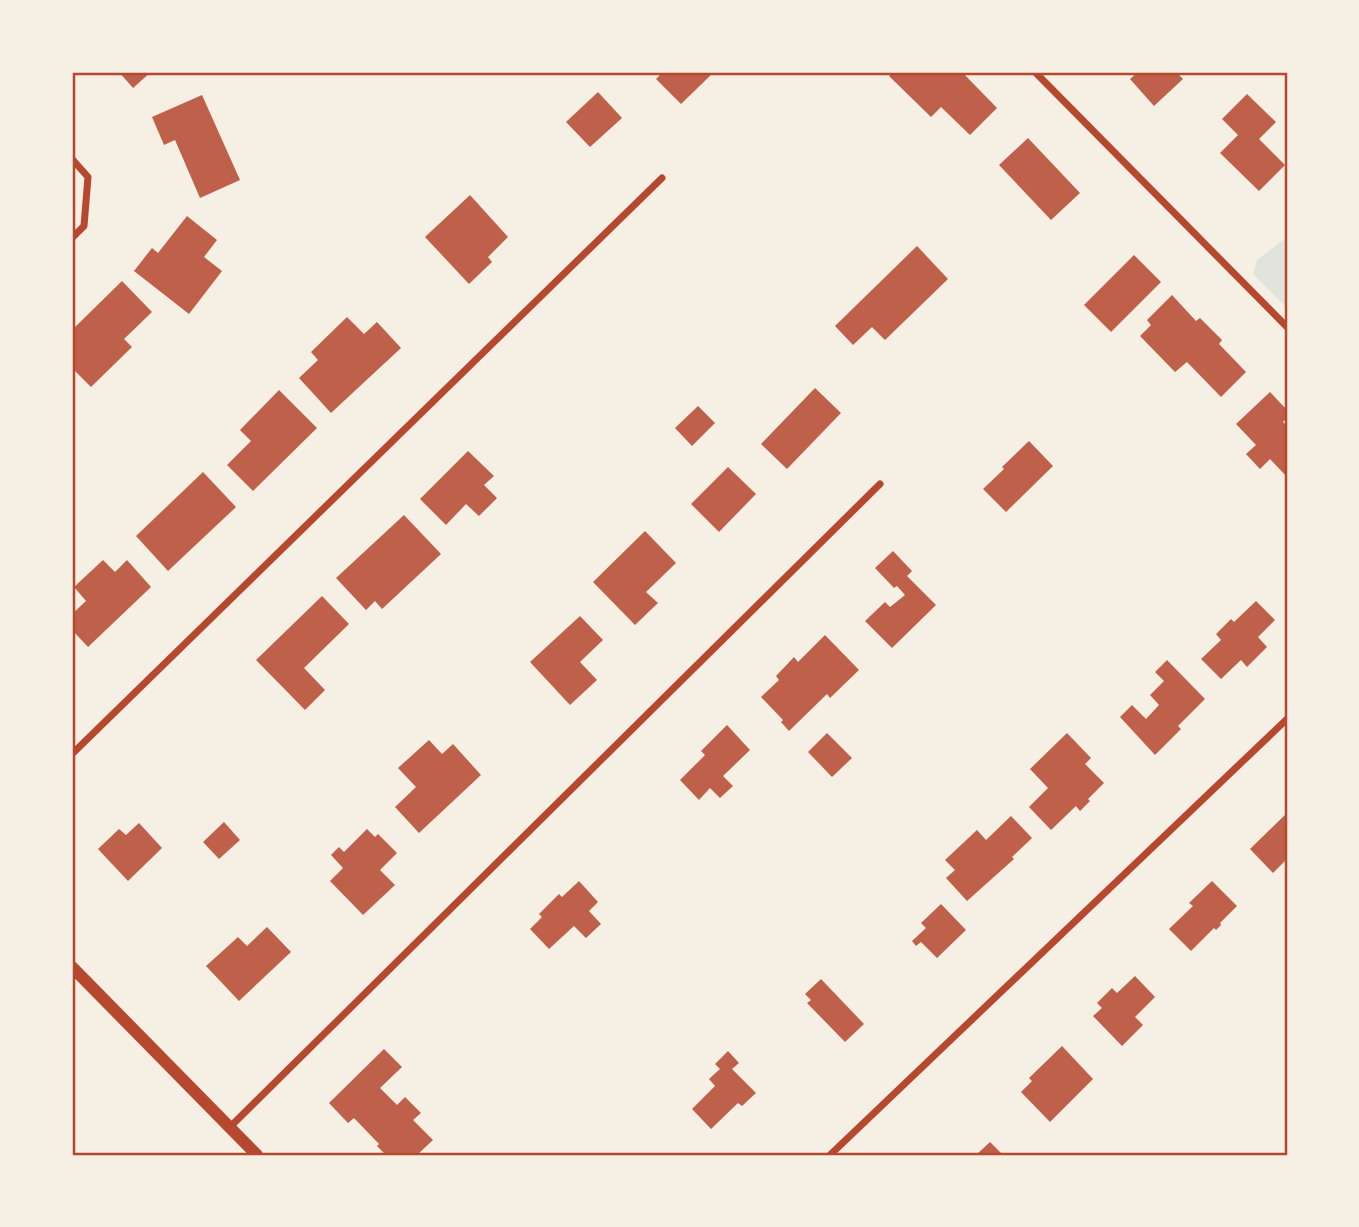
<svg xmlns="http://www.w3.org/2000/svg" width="1359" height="1227" viewBox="0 0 1359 1227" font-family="'Nunito Sans',sans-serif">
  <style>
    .green { fill: #e2e4dc }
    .building { fill: #bf614a }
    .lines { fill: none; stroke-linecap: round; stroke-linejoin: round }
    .minor { stroke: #b5482f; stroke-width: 7 }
    .tertiary { stroke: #b5482f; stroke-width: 12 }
    .neatline { fill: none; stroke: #b5482f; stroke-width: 2.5 }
  </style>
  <rect width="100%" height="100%" fill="#f6efe4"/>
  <!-- green -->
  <path class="green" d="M 1287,237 L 1287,308 L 1253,274 L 1257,260 Z"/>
  <!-- building -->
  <g class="building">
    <path d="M 119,72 L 151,72 L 133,88 Z"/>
    <path d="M 663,72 L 714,72 L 681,104 L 656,79 Z"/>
    <path d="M 893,72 L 962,72 L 997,108 L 970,135 L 941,107 L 931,117 L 889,76 Z"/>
    <path d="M 1138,72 L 1176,72 L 1183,79 L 1154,106 L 1130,79 Z"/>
    <path d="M 598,92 L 622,118 L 590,147 L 566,122 Z"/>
    <path d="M 1247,94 L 1276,122 L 1259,139 L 1285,165 L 1259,191 L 1220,153 L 1238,135 L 1222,119 Z"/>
    <path d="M 202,95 L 240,180 L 200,198 L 175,140 L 164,145 L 152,117 Z"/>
    <path d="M 1028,138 L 1080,193 L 1051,220 L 999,165 Z"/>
    <path d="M 470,195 L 508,237 L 488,257 L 492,262 L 469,284 L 425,237 Z"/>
    <path d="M 187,216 L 217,240 L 204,257 L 222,271 L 189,314 L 134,271 L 152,248 L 158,253 Z"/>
    <path d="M 917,246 L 948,279 L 885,340 L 872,327 L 853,345 L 835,326 Z"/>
    <path d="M 1134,255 L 1161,282 L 1111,332 L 1084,305 Z"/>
    <path d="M 122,281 L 152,312 L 124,339 L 132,347 L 91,387 L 72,368 L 72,330 Z"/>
    <path d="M 1172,295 L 1196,321 L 1200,318 L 1222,340 L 1219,344 L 1246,372 L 1221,397 L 1187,362 L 1175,372 L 1140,336 L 1151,325 L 1147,320 Z"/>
    <path d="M 347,317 L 364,334 L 377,322 L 401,348 L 331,413 L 299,378 L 318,360 L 311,352 Z"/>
    <path d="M 815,388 L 841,413 L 787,469 L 761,444 Z"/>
    <path d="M 279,390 L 317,428 L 253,491 L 227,465 L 251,441 L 240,430 Z"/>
    <path d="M 1270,392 L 1287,410 L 1287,418 L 1283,422 L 1287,426 L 1287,477 L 1270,459 L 1260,469 L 1246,454 L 1256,445 L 1236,424 Z"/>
    <path d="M 698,406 L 715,423 L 692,446 L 675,428 Z"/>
    <path d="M 1029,441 L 1053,466 L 1006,512 L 983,489 L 1004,469 L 1002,467 Z"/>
    <path d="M 468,451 L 494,476 L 484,485 L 497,498 L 479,516 L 466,504 L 446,525 L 420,499 Z"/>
    <path d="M 728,467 L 756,494 L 719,532 L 691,504 Z"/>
    <path d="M 203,472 L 236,507 L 168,571 L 136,536 Z"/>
    <path d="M 404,515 L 441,554 L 382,609 L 375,601 L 366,610 L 336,578 Z"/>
    <path d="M 645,531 L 676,563 L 646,592 L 658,603 L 635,625 L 593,582 Z"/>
    <path d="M 893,551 L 912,571 L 907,576 L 936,605 L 892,648 L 865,621 L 885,602 L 890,607 L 905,595 L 897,586 L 894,588 L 875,568 Z"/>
    <path d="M 103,560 L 115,572 L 127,560 L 151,587 L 88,647 L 72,630 L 72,614 L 86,601 L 74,587 Z"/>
    <path d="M 322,596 L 349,624 L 304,668 L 325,690 L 305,710 L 256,660 Z"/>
    <path d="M 1256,601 L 1275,620 L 1258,637 L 1267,647 L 1247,667 L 1241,660 L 1221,679 L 1201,659 L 1221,640 L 1216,634 L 1231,619 L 1234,622 Z"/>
    <path d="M 580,616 L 603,640 L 580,662 L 597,680 L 570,705 L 530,662 Z"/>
    <path d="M 825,635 L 859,670 L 830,698 L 827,694 L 789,731 L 781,722 L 783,720 L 761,697 L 779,680 L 776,676 L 794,657 L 798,662 Z"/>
    <path d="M 1167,660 L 1205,699 L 1178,726 L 1181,729 L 1155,755 L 1120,717 L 1132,705 L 1146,719 L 1159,705 L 1150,695 L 1164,681 L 1155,672 Z"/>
    <path d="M 727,725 L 750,750 L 723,776 L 733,786 L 720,798 L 710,788 L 699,800 L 680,780 L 705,755 L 701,751 Z"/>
    <path d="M 827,733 L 852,758 L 832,777 L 808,752 Z"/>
    <path d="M 1067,733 L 1091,758 L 1085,764 L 1104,783 L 1088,799 L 1090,801 L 1080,811 L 1076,806 L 1051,830 L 1029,807 L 1048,788 L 1030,769 Z"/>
    <path d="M 429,740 L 442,754 L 453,744 L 481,775 L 419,833 L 395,807 L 416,787 L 398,768 Z"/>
    <path d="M 1287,813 L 1287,859 L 1273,873 L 1250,849 Z"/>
    <path d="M 1011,816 L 1032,838 L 1012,857 L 1014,859 L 967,901 L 946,878 L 955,870 L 945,860 L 977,830 L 986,840 Z"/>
    <path d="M 224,822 L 240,840 L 219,859 L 203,842 Z"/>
    <path d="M 139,823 L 162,848 L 128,881 L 98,849 L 119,829 L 126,835 Z"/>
    <path d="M 367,829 L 375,837 L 378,834 L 397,853 L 380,870 L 395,885 L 363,915 L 330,881 L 343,868 L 331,855 L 339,847 L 344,852 Z"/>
    <path d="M 579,881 L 598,902 L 589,911 L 601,924 L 586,938 L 574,926 L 549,949 L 530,929 L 542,917 L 539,914 L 559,894 L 562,897 Z"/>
    <path d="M 1212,881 L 1237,906 L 1220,923 L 1221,925 L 1216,930 L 1214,928 L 1191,951 L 1169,929 L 1193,906 L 1189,903 Z"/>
    <path d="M 941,904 L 966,930 L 937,958 L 921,942 L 916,946 L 912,941 L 926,928 L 921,923 Z"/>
    <path d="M 267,927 L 291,952 L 239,1001 L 206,966 L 238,937 L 247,946 Z"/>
    <path d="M 1135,976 L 1155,997 L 1135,1017 L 1143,1025 L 1122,1046 L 1093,1016 L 1102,1008 L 1097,1003 L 1112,988 L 1117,993 Z"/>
    <path d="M 821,979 L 864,1024 L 845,1042 L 807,1003 L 811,1000 L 805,994 Z"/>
    <path d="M 1062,1046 L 1093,1079 L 1050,1122 L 1021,1092 L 1032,1081 L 1029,1078 Z"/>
    <path d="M 384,1049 L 402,1067 L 380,1088 L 397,1105 L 405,1097 L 421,1113 L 413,1120 L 433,1140 L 417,1155 L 386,1155 L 377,1146 L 379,1144 L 354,1118 L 348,1123 L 329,1103 Z"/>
    <path d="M 728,1051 L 739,1063 L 732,1069 L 756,1093 L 742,1106 L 738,1103 L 711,1129 L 692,1109 L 715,1086 L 709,1079 L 720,1069 L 715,1064 Z"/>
    <path d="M 990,1142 L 1003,1155 L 976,1155 Z"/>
  </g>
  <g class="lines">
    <!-- minor -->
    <g class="minor">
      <path d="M 1035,72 L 1287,327"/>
      <path d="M 72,159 L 88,177 L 84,226 L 72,238"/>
      <path d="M 72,754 L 662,178"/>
      <path d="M 230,1127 L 880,484"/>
      <path d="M 830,1155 L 1287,719"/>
    </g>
    <!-- tertiary -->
    <path class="tertiary" d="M 72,967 L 257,1155"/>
  </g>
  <!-- border -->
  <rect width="1359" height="1227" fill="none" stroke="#f6efe4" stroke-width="147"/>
  <rect x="74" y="74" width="1212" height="1080" class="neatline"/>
</svg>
